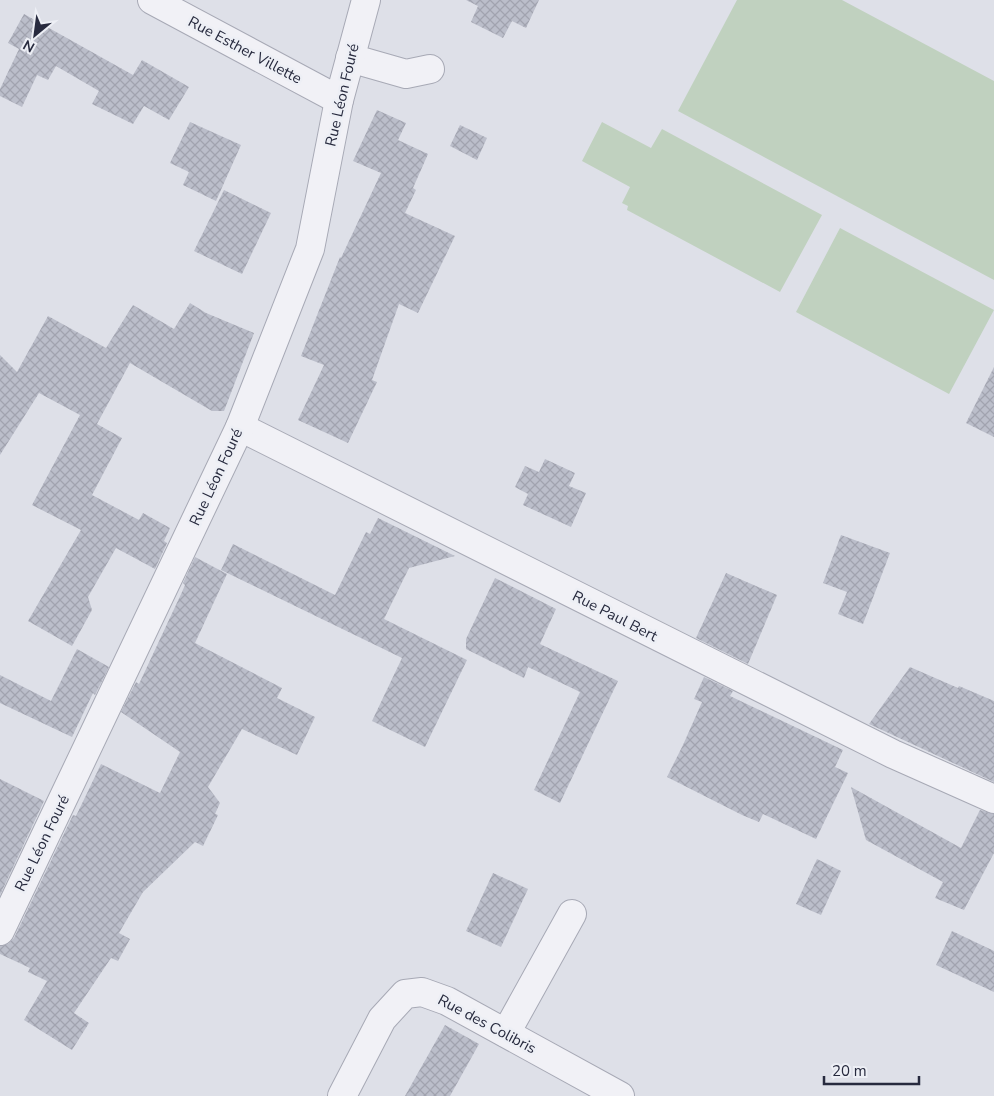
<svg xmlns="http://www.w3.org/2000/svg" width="994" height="1096" viewBox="0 0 994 1096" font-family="'Nunito Sans',sans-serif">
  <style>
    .green { fill: #c0d1bf }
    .building { fill: url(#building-cross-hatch) }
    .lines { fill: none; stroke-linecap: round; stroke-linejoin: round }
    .minor-casing { stroke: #a7a9b5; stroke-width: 30 }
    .minor { stroke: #f1f1f6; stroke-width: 28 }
    .labels { text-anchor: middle; stroke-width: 5; stroke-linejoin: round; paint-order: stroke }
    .street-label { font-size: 15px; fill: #272a3e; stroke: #edeff5 }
  </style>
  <defs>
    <pattern id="building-cross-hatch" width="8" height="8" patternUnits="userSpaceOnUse" patternTransform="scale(1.25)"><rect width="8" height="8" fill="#bbbeca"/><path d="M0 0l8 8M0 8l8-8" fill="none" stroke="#a1a3af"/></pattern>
  </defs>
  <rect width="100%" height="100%" fill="#dee0e8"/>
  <!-- green -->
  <g class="green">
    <path d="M 737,0 L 842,0 L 994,81 L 994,280 L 678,111 Z"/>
    <path d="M 602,122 L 651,148 L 662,129 L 822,215 L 780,292 L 627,210 L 628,206 L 622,203 L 630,187 L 582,161 Z"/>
    <path d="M 840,228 L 994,310 L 949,394 L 796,312 Z"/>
  </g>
  <!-- building -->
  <g class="building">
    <path d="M 466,0 L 539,0 L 526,28 L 512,21 L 503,38 L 471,22 L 478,6 Z"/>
    <path d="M 24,14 L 133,75 L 142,60 L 189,87 L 169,120 L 144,106 L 133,124 L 92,104 L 99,91 L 56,66 L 48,80 L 37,75 L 22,107 L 0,96 L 0,89 L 19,49 L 8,43 Z"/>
    <path d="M 377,110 L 406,123 L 398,140 L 428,154 L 413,188 L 416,190 L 405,213 L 455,236 L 418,313 L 399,304 L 372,380 L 377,382 L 348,443 L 298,420 L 324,365 L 301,356 L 340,257 L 341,258 L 381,173 L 353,161 Z"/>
    <path d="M 190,122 L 241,145 L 216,201 L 183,185 L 189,172 L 170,163 Z"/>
    <path d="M 460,125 L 487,138 L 477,160 L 450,146 Z"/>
    <path d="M 224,190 L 271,213 L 242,274 L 194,251 Z"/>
    <path d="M 190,303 L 206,313 L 254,333 L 224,411 L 212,411 L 130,363 L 97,424 L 122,438 L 92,495 L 139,520 L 143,513 L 170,528 L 164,541 L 167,543 L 155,569 L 116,548 L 88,597 L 92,610 L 72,646 L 28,621 L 81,530 L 32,505 L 80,415 L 39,393 L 0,455 L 0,355 L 17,372 L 48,316 L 106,348 L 133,305 L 174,329 Z"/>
    <path d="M 994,367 L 994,437 L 966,423 Z"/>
    <path d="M 545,459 L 575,473 L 569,486 L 586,493 L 571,527 L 523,505 L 528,494 L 515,487 L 525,466 L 539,472 Z"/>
    <path d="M 378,518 L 455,556 L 409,568 L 384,619 L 467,660 L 425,747 L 372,721 L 402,658 L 221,570 L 233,544 L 335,595 L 366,532 L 370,534 Z"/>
    <path d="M 841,535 L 890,553 L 863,624 L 838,614 L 847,592 L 823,583 Z"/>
    <path d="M 195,557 L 227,574 L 195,643 L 282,688 L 277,698 L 315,717 L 297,755 L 242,729 L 208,787 L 220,803 L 215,814 L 218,815 L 203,846 L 195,842 L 143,892 L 119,933 L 130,939 L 118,961 L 111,958 L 74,1013 L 89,1023 L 72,1050 L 24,1020 L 47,981 L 28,972 L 30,968 L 0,954 L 0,946 L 8,944 L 14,938 L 73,815 L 76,816 L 101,764 L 160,793 L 180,752 L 121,712 L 136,682 L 139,684 L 182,592 L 185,585 L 183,583 Z"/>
    <path d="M 726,573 L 777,595 L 748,664 L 696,638 Z"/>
    <path d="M 495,578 L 556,609 L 540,644 L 618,681 L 560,803 L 534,790 L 580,692 L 528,667 L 524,678 L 466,649 L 466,639 Z"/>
    <path d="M 77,649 L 109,667 L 95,695 L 93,693 L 72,737 L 0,703 L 0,675 L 51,701 Z"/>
    <path d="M 910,667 L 958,688 L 959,686 L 994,701 L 994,782 L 869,724 Z"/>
    <path d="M 704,677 L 733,691 L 730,696 L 843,750 L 835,767 L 848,773 L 816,839 L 763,814 L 759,822 L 742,815 L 667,777 L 683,745 L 702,702 L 694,699 Z"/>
    <path d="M 0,779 L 44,801 L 0,895 Z"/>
    <path d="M 851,787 L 961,848 L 980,810 L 994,814 L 994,853 L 964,910 L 935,898 L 943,882 L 866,840 Z"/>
    <path d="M 817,859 L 841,871 L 821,915 L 796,904 Z"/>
    <path d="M 493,873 L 528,889 L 501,947 L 466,931 Z"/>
    <path d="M 952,931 L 994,951 L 994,992 L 936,965 Z"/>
    <path d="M 445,1025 L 479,1044 L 450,1096 L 405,1096 Z"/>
  </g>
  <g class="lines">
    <!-- minor casing -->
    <g class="minor-casing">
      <g id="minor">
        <path d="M 152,0 L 339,100"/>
        <path d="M 350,58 L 406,74 L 430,69"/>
        <path d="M 240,427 L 893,754 L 994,799"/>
        <path d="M 0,931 L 240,427 L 310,249 L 339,100 L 366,0"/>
        <path d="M 506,1033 L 572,914"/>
        <path d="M 342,1096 L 382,1019 L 405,994 L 422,992 L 447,1001 L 620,1096"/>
      </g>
    </g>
    <!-- minor -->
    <use href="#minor" class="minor"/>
  </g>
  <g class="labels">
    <!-- street labels -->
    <g class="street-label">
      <text transform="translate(245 50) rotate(28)" y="5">Rue Esther Villette</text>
      <text transform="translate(342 95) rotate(-77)" y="5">Rue Léon Fouré</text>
      <text transform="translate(216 477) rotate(-65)" y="5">Rue Léon Fouré</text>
      <text transform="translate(615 616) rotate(27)" y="5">Rue Paul Bert</text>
      <text transform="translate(42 843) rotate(-64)" y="5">Rue Léon Fouré</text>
      <text transform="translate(487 1024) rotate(28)" y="5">Rue des Colibris</text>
    </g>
  </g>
  <!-- north arrow -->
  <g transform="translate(35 35) rotate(209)" stroke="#edeff5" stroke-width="4" paint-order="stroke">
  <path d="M0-4L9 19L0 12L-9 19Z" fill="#272a3e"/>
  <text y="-8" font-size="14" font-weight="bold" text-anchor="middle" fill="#272a3e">N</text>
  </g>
  <!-- scale -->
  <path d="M824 1076v8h95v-8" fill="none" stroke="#272a3e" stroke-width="2.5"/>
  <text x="832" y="1076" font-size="15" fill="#272a3e" stroke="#edeff5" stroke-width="4" paint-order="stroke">20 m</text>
</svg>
